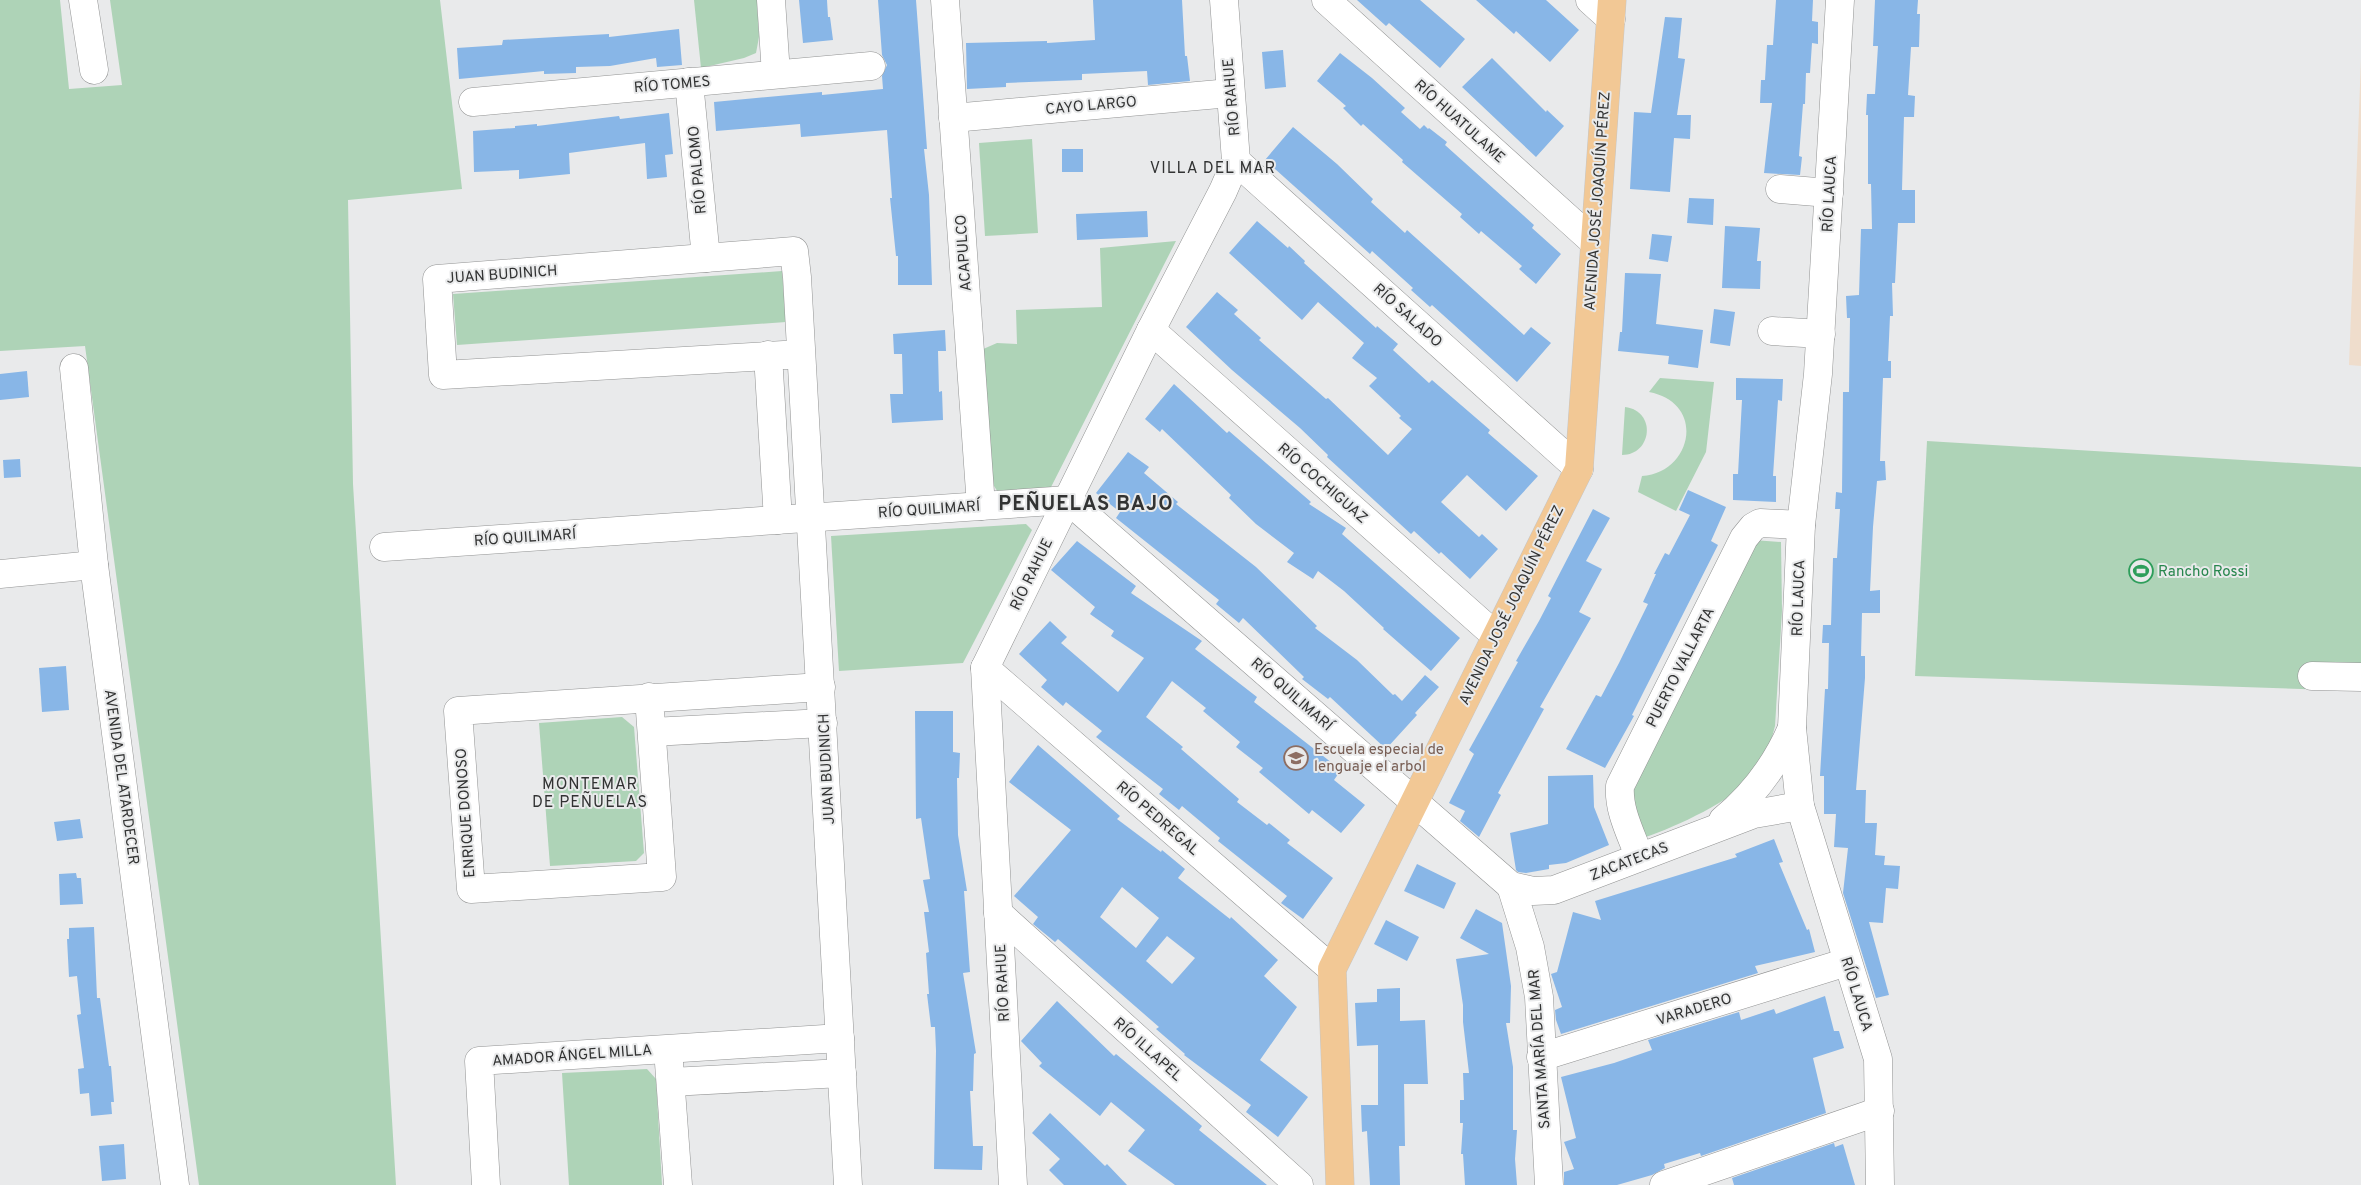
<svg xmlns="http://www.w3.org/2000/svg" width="2361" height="1185" viewBox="0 0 2361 1185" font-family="Overpass,sans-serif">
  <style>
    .industrial { fill: #efddcc }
    .green { fill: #aed3b7 }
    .building { fill: #88b6e7; fill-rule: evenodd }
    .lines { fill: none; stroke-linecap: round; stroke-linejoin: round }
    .minor-casing { stroke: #929393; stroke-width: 29 }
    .major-casing { stroke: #c6c6c6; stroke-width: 29 }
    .minor { stroke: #fff; stroke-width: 28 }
    .major { stroke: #f2c895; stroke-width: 28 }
    .labels { text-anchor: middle; stroke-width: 4; stroke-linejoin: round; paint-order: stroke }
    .street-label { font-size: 15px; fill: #323333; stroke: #e9eaeb }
    .leisure-label { font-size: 15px; fill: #27864d; stroke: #e9eaeb; text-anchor: start }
    .education-label { font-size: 15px; fill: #785e54; stroke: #e9eaeb; text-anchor: start }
    .neighbourhood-label { font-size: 16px; letter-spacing: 1px; fill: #323333; stroke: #e9eaeb }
    .district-label { font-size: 20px; font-weight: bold; letter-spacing: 1px; fill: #323333; stroke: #e9eaeb }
  </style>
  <rect width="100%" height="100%" fill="#e9eaeb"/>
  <!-- industrial -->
  <path class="industrial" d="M 2361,60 L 2361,366 L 2349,365 Z"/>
  <!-- green -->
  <g class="green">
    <path d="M 0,0 L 60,0 L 69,89 L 122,85 L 110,0 L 440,0 L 462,189 L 348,200 L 353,484 L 396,1185 L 199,1185 L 85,346 L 0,351 Z"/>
    <path d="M 694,0 L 757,0 L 759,37 L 756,53 L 744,58 L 701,68 Z"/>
    <path d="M 1032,139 L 1038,233 L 985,236 L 979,143 Z"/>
    <path d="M 1176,241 L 1048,493 L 999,494 L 991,481 L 981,350 L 997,343 L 1017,344 L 1016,310 L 1102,307 L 1100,248 Z"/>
    <path d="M 782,271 L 786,322 L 457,345 L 453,294 Z"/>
    <path d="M 1660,378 L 1714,382 L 1706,452 L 1676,511 L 1638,492 L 1642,476 C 1692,473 1707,403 1649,392 Z"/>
    <path d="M 1625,407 C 1657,411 1652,455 1622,455 Z"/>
    <path d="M 1927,441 L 2361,467 L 2361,691 L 1915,676 Z"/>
    <path d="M 1026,524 L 1032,530 L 963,663 L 839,671 L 831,536 Z"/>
    <path d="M 1753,540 L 1781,542 L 1782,611 L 1775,726 C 1771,743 1764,760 1753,775 C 1733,801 1677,826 1646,837 L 1642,836 L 1626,786 Z"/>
    <path d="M 622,717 L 634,727 L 644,853 L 636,861 L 550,866 L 539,723 Z"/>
    <path d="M 647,1069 L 656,1079 L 662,1185 L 569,1185 L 562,1073 Z"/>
  </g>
  <!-- building -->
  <g class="building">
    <path d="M 799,0 L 827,0 L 828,17 L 830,17 L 833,40 L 803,43 Z"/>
    <path d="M 878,0 L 916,0 L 927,149 L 924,149 L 929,195 L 932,285 L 898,285 L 898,256 L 896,256 L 890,198 L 892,198 L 887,130 L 801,137 L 800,124 L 716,131 L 714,102 L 822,92 L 822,95 L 883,89 L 882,76 L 887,65 L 882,55 Z"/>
    <path d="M 1093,0 L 1182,0 L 1185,56 L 1187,56 L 1190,81 L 1148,85 L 1147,71 L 1082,74 L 1082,80 L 1006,83 L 1006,87 L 967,89 L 966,43 L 1047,41 L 1047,43 L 1095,40 Z"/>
    <path d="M 1357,0 L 1420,0 L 1465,39 L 1440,68 L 1389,23 L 1386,26 Z"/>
    <path d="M 1476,0 L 1546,0 L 1579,30 L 1550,62 L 1516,31 L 1514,34 Z"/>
    <path d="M 1776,0 L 1813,0 L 1812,21 L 1818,22 L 1818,44 L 1812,43 L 1810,73 L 1806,73 L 1805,104 L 1803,104 L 1799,156 L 1802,157 L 1800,175 L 1764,173 L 1772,103 L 1760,103 L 1761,80 L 1765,80 L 1767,45 L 1773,45 Z"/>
    <path d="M 1875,0 L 1918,0 L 1917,14 L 1920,14 L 1919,47 L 1911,47 L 1908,95 L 1915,96 L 1914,117 L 1904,117 L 1903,152 L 1902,190 L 1915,190 L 1915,223 L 1898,223 L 1895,283 L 1892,283 L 1893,316 L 1890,316 L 1888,361 L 1891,361 L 1891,378 L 1883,378 L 1880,461 L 1885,461 L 1886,480 L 1877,481 L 1873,527 L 1870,591 L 1880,590 L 1880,613 L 1862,613 L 1861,656 L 1865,656 L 1865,678 L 1856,790 L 1866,790 L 1865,823 L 1877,823 L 1875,855 L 1885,856 L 1884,865 L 1900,866 L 1898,889 L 1886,888 L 1883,923 L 1869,922 L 1889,995 L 1876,998 L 1843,893 L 1848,848 L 1834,847 L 1836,814 L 1824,814 L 1824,776 L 1820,776 L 1825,689 L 1828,689 L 1829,643 L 1822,643 L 1823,625 L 1831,625 L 1833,558 L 1837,558 L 1840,509 L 1835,509 L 1836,492 L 1842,493 L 1843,392 L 1849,392 L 1850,318 L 1847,318 L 1846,296 L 1859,295 L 1861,229 L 1872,229 L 1871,184 L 1868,184 L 1868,115 L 1866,115 L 1867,94 L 1875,94 L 1878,46 L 1873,46 Z"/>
    <path d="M 1665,17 L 1682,18 L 1678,58 L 1685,59 L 1677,115 L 1691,115 L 1690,139 L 1674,138 L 1670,192 L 1630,189 L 1634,112 L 1651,113 Z"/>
    <path d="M 679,29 L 682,65 L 657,67 L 656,58 L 610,66 L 576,67 L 576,73 L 544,74 L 544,71 L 459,79 L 457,48 L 502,45 L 503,40 L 609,34 L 609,37 Z"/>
    <path d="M 1283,50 L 1286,87 L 1265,89 L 1262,52 Z"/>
    <path d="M 1340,53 L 1372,78 L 1405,108 L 1401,112 L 1420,129 L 1424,125 L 1428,129 L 1429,128 L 1447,142 L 1445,145 L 1534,225 L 1532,228 L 1561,254 L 1536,284 L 1519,269 L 1522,266 L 1481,231 L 1479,234 L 1460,217 L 1462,214 L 1402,162 L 1403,160 L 1363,124 L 1361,126 L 1343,108 L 1346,106 L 1317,81 Z"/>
    <path d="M 1492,58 L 1546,112 L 1547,110 L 1564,126 L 1536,157 L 1462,87 Z"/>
    <path d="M 669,113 L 673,154 L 665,155 L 667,177 L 647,179 L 645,143 L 569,153 L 570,174 L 519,179 L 519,170 L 474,172 L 473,131 L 515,128 L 515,126 L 537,124 L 537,126 L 619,116 L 620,119 Z"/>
    <path d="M 1293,127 L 1337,164 L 1373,199 L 1371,202 L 1405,233 L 1407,230 L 1524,335 L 1531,327 L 1551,343 L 1517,382 L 1432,305 L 1430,307 L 1411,290 L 1413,288 L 1372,251 L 1370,254 L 1265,160 Z"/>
    <rect x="1062" y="149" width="21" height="23"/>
    <path d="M 1689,198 L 1714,199 L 1713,225 L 1687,223 Z"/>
    <path d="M 1147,211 L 1148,237 L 1077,240 L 1076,214 Z"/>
    <path d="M 1257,221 L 1288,248 L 1289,246 L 1305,261 L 1304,263 L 1376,328 L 1377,326 L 1398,344 L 1393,350 L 1429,383 L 1432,380 L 1490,430 L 1488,433 L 1538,476 L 1506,511 L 1467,475 L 1441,502 L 1479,537 L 1482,534 L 1498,549 L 1470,579 L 1441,552 L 1439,554 L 1414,531 L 1411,534 L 1327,457 L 1328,455 L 1300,428 L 1232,370 L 1186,327 L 1217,292 L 1238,310 L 1234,314 L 1261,338 L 1259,340 L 1326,399 L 1328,398 L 1388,455 L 1412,429 L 1399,418 L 1401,416 L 1369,386 L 1377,378 L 1352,358 L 1364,343 L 1318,302 L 1302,320 L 1229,253 Z"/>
    <path d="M 1725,226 L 1760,228 L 1757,261 L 1761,261 L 1760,289 L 1722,288 Z"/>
    <path d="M 1652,234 L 1672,236 L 1668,262 L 1649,259 Z"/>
    <path d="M 1625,273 L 1661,274 L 1656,324 L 1703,330 L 1698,368 L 1668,364 L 1669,356 L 1618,351 L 1620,332 L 1622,332 Z"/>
    <path d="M 1714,309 L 1735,312 L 1730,346 L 1710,343 Z"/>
    <path d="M 945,330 L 946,351 L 938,351 L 939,392 L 942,391 L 943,420 L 892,423 L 890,394 L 903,394 L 902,354 L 894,354 L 893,334 Z"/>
    <path d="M 27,371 L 29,397 L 0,400 L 0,374 Z"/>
    <path d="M 1736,378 L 1783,379 L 1782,401 L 1778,400 L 1773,476 L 1776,476 L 1776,502 L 1733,500 L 1733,474 L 1738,474 L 1742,400 L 1736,400 Z"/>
    <path d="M 1174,384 L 1227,433 L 1229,431 L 1311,502 L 1309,504 L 1346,528 L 1342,534 L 1460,638 L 1431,671 L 1383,629 L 1384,628 L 1344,591 L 1318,571 L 1313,579 L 1287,562 L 1294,553 L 1256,524 L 1229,498 L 1231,495 L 1162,429 L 1160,432 L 1145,419 Z"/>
    <path d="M 1128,452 L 1149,467 L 1144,473 L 1178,502 L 1176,504 L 1256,567 L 1317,626 L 1315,628 L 1357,660 L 1393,695 L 1395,694 L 1402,701 L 1425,675 L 1439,687 L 1415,713 L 1417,715 L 1386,749 L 1330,697 L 1328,699 L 1302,679 L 1304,677 L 1243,618 L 1239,623 L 1216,604 L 1219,600 L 1116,518 L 1120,512 L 1096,493 Z"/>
    <path d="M 20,459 L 21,477 L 4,478 L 3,460 Z"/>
    <path d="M 1688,490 L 1726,507 L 1711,541 L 1718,545 L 1645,689 L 1632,715 L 1634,716 L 1605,768 L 1566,749 L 1596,695 L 1601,697 L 1619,663 L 1648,604 L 1643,602 L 1656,574 L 1654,574 L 1665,553 L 1669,555 L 1690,515 L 1679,510 Z"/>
    <path d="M 1593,509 L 1610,518 L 1586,561 L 1602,569 L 1579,612 L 1591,618 L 1540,707 L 1544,709 L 1498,793 L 1501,795 L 1479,837 L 1460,821 L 1465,811 L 1449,803 L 1474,754 L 1469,750 L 1518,662 L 1516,661 L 1539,621 L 1551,598 L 1548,596 Z"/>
    <path d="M 1077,541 L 1136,586 L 1131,593 L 1202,641 L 1195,649 L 1257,697 L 1254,702 L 1341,770 L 1334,780 L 1365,805 L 1341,833 L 1312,810 L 1309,814 L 1259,772 L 1263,768 L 1236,747 L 1240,742 L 1203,711 L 1206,708 L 1172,681 L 1146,717 L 1183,747 L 1181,749 L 1239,799 L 1237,802 L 1267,825 L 1269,823 L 1290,840 L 1287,843 L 1333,878 L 1303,919 L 1281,903 L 1287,896 L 1218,841 L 1220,838 L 1182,806 L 1179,810 L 1159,794 L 1163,789 L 1096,737 L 1102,731 L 1066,702 L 1063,706 L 1041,687 L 1047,680 L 1019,654 L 1050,621 L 1067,637 L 1061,643 L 1118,692 L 1144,658 L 1111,636 L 1114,631 L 1090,614 L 1095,607 L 1051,570 Z"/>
    <path d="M 66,666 L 69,710 L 42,712 L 39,668 Z"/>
    <path d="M 915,711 L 953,711 L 953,752 L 960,753 L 959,778 L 957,778 L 958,835 L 967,891 L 964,891 L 970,972 L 963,973 L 976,1053 L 974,1054 L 973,1091 L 970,1091 L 973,1146 L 983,1146 L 982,1170 L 934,1169 L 936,1051 L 935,1027 L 931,1027 L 927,994 L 929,994 L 926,953 L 929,952 L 924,912 L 929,912 L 923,880 L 930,879 L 921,818 L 916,819 Z"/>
    <path d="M 1038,745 L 1120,816 L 1117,819 L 1161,852 L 1162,850 L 1185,869 L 1178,878 L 1230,919 L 1231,917 L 1278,960 L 1264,976 L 1297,1007 L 1260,1060 L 1308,1097 L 1278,1137 L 1246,1112 L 1251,1105 L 1184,1055 L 1185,1054 L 1156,1029 L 1159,1027 L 1058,939 L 1055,942 L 1033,924 L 1038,917 L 1014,896 L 1071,830 L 1009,782 ZM 1122,887 L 1159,918 L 1136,948 L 1100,917 ZM 1167,936 L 1195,958 L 1172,984 L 1146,961 Z"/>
    <path d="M 1593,775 L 1594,807 L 1609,845 L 1566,863 L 1549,865 L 1549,869 L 1526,873 L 1518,872 L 1516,870 L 1510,833 L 1548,824 L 1548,776 Z"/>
    <path d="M 80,819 L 83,838 L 57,841 L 54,822 Z"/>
    <path d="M 1774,839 L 1783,862 L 1779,863 L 1807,930 L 1809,929 L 1815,952 L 1755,966 L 1758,973 L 1561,1034 L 1556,1020 L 1555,1010 L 1562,1007 L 1551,974 L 1557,972 L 1573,912 L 1601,920 L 1595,901 L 1737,857 L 1735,854 Z"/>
    <path d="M 1417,864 L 1456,883 L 1444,909 L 1404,891 Z"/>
    <path d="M 76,873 L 77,878 L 81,878 L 83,904 L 60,905 L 59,874 Z"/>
    <path d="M 1476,909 L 1502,923 L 1511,986 L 1510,1023 L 1506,1023 L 1513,1067 L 1513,1130 L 1517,1130 L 1515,1159 L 1517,1185 L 1465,1185 L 1463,1154 L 1461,1154 L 1463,1123 L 1460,1123 L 1460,1100 L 1464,1100 L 1463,1073 L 1469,1073 L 1463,1022 L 1463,1005 L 1456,959 L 1489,954 L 1460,938 Z"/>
    <path d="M 1386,920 L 1419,937 L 1407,961 L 1374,944 Z"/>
    <path d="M 94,927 L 97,998 L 100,998 L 109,1066 L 111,1066 L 114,1102 L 111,1102 L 112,1114 L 91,1116 L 89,1093 L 80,1094 L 78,1069 L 84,1068 L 77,1015 L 81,1014 L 77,976 L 69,977 L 67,939 L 69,939 L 69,928 Z"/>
    <path d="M 1400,988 L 1400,1021 L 1425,1020 L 1428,1084 L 1404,1084 L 1405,1146 L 1399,1146 L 1400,1185 L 1370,1185 L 1367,1131 L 1362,1132 L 1361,1105 L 1378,1105 L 1378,1045 L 1357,1046 L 1355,1003 L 1377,1002 L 1377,989 Z"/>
    <path d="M 1825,996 L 1834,1031 L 1839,1031 L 1844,1048 L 1813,1058 L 1826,1113 L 1701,1156 L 1700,1153 L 1664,1164 L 1665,1168 L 1652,1175 L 1617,1185 L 1564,1185 L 1564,1172 L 1574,1169 L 1564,1142 L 1576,1138 L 1561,1077 L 1614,1063 L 1652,1050 L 1648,1040 L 1739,1012 L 1741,1020 L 1774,1009 L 1776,1014 Z"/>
    <path d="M 1057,1001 L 1114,1056 L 1116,1054 L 1202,1126 L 1199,1130 L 1267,1185 L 1175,1185 L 1128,1151 L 1145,1130 L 1111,1102 L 1100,1116 L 1039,1066 L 1042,1063 L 1021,1041 Z"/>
    <path d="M 1050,1113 L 1105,1166 L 1107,1164 L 1127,1185 L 1064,1185 L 1049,1170 L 1060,1159 L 1032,1133 Z"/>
    <path d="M 1834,1143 L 1835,1147 L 1843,1144 L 1855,1185 L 1734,1185 L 1732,1178 Z"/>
    <path d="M 124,1144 L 126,1179 L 102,1181 L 99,1146 Z"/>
  </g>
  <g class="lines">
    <!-- minor casing -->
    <g class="minor-casing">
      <g id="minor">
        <path d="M 83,0 L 94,70"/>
        <path d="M 771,0 L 776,74"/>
        <path d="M 945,0 L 981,506"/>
        <path d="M 1326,0 L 1594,242"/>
        <path d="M 1590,0 L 1611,19"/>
        <path d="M 1840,0 L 1818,374 L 1801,525 L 1792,728 L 1800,806 L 1878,1059 L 1880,1185"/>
        <path d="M 689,82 L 706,258"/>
        <path d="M 473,102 L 871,66"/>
        <path d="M 953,118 L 1230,93"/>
        <path d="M 1236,161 L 1579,469"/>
        <path d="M 1780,189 L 1829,193"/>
        <path d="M 1151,330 L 1496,636"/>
        <path d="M 1772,331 L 1821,334"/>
        <path d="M 801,354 L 443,375 L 437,279 L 794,251 L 797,277 L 848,1185"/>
        <path d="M 768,355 L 778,520"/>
        <path d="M 74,368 L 94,565 L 175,1185"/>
        <path d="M 384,547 L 1068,500 L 1511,886 L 1533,891 L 1554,890 L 1754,814 L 1800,806"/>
        <path d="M 0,574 L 94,565"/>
        <path d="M 985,668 L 1332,969"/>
        <path d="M 2312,676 L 2361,677"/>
        <path d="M 649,697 L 662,877 L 471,889 L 458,711 L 821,687"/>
        <path d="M 652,732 L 823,723"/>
        <path d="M 1723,820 C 1755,794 1776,765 1792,728"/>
        <path d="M 1639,856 C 1631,834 1618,810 1620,786 L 1744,538 L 1753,527 L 1760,523 L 1801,525"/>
        <path d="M 1511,886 L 1530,947 L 1539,997 L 1549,1185"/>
        <path d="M 998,913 L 1299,1185"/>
        <path d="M 1541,1057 L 1847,962"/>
        <path d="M 669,1063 L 678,1185"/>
        <path d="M 671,1082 L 842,1073"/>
        <path d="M 486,1185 L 479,1061 L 840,1038"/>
        <path d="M 1013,1185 L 985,668 L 1151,330 L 1223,191 L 1236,161 L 1224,0"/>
        <path d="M 1664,1185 L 1880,1111"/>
      </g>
    </g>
    <!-- major casing -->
    <g class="major-casing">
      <path id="major" d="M 1340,1185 L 1332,969 L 1579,469 L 1612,0"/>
    </g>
    <!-- minor -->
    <use href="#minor" class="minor"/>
    <!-- major -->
    <use href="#major" class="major"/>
  </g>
  <!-- icons -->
  <defs>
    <g id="stadium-ring" transform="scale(1.25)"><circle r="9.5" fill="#e9eaeb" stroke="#2e9e5b" stroke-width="1.5"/><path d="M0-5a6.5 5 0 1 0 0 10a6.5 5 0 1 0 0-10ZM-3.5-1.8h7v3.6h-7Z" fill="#2e9e5b"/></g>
    <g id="school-ring" transform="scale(1.25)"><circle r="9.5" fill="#e9eaeb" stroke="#8d6e63" stroke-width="1.5"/><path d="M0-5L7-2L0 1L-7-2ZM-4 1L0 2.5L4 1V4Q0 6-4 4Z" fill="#8d6e63"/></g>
  </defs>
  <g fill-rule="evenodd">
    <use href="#stadium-ring" x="2141" y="571"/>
    <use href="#school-ring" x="1296" y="758"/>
  </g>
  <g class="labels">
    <!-- street labels -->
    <g class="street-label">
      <text transform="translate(672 84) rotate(-5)" y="5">RÍO TOMES</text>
      <text transform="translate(1231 97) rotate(-95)" y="5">RÍO RAHUE</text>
      <text transform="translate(1091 105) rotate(-5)" y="5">CAYO LARGO</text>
      <text transform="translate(1460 121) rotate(42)" y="5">RÍO HUATULAME</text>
      <text transform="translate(697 170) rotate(-95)" y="5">RÍO PALOMO</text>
      <text transform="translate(1829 194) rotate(-87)" y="5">RÍO LAUCA</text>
      <text transform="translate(1597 201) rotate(-86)" y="5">AVENIDA JOSÉ JOAQUÍN PÉREZ</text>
      <text transform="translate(963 253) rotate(-94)" y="5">ACAPULCO</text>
      <text transform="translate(502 274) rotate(-4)" y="5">JUAN BUDINICH</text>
      <text transform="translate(1408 315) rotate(42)" y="5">RÍO SALADO</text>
      <text transform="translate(1323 483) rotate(41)" y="5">RÍO COCHIGUAZ</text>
      <text transform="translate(929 509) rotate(-4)" y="5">RÍO QUILIMARÍ</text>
      <text transform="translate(525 537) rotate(-4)" y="5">RÍO QUILIMARÍ</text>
      <text transform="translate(1031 574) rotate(-64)" y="5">RÍO RAHUE</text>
      <text transform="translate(1798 598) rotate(-88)" y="5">RÍO LAUCA</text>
      <text transform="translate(1511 605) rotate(-64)" y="5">AVENIDA JOSÉ JOAQUÍN PÉREZ</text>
      <text transform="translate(1680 667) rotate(-63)" y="5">PUERTO VALLARTA</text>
      <text transform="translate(1292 694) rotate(41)" y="5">RÍO QUILIMARÍ</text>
      <text transform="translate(826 769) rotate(-93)" y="5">JUAN BUDINICH</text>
      <text transform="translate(122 777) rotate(82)" y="5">AVENIDA DEL ATARDECER</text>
      <text transform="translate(465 813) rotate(-94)" y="5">ENRIQUE DONOSO</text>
      <text transform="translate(1158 818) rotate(41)" y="5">RÍO PEDREGAL</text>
      <text transform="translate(1629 861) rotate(-21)" y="5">ZACATECAS</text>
      <text transform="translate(1002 983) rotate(-93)" y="5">RÍO RAHUE</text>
      <text transform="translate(1857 994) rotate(73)" y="5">RÍO LAUCA</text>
      <text transform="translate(1694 1009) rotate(-17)" y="5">VARADERO</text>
      <text transform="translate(1148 1049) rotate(42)" y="5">RÍO ILLAPEL</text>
      <text transform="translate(1539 1049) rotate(-94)" y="5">SANTA MARÍA DEL MAR</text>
      <text transform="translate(572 1055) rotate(-4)" y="5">AMADOR ÁNGEL MILLA</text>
    </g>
    <!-- leisure labels -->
    <g class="leisure-label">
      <text x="2158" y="576">Rancho Rossi</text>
    </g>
    <!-- education labels -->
    <g class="education-label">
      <text x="1314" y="754">Escuela especial de<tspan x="1314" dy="17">lenguaje el arbol</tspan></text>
    </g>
    <!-- neighbourhood labels -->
    <g class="neighbourhood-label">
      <text x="1213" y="173">VILLA DEL MAR</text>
      <text x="590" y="789">MONTEMAR<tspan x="590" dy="18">DE PEÑUELAS</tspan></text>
    </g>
    <!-- district labels -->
    <g class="district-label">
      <text x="1086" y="510">PEÑUELAS BAJO</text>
    </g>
  </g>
</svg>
